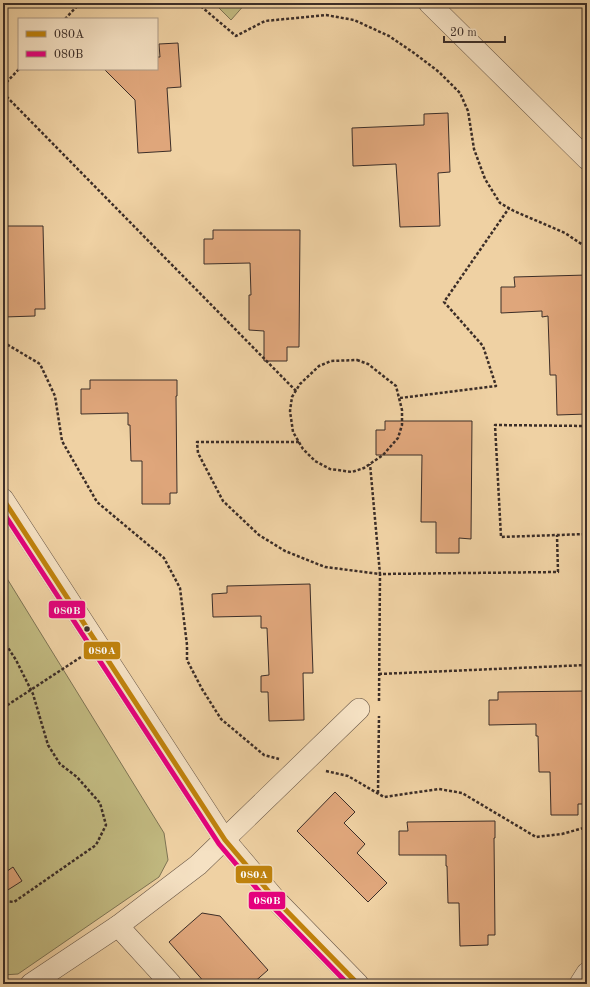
<svg xmlns="http://www.w3.org/2000/svg" width="590" height="987" viewBox="0 0 590 987" font-family="'Old Standard TT',serif">
  <style>
    .green { fill: #c1b980; stroke: #7e7454 }
    .building { fill: #dfa67b; stroke: #3c2e28 }
    .lines { fill: none; stroke-linecap: round; stroke-linejoin: round }
    .minor-casing { stroke: #695747; stroke-width: 22 }
    .path { stroke: #3c2e28; stroke-width: 2.5; stroke-dasharray: 3 2; stroke-linecap: butt }
    .minor { stroke: #f5e1c3; stroke-width: 21 }
    .bus-1-casing { stroke: #f5e1c3; stroke-width: 8 }
    .bus-2-casing { stroke: #f5e1c3; stroke-width: 8 }
    .bus-1 { stroke: #bf820c; stroke-width: 5 }
    .bus-2 { stroke: #e5007d; stroke-width: 5 }
    .bus-dot { fill: #3c2e28; stroke: #f5e1c3; stroke-width: 1.5 }
    .line-badge { stroke: #f5e1c3; stroke-width: 1.5 }
    .badge-label { font-size: 11px; text-anchor: middle; font-weight: bold; fill: #fff }
  </style>
  <rect width="100%" height="100%" fill="#efd1a3"/>
  <filter id="stains"><feTurbulence type="fractalNoise" baseFrequency=".005" numOctaves="4"/><feColorMatrix values="0 0 0 0 .2 0 0 0 0 .09 0 0 0 0 .02 0 0 0 .5 -.17"/></filter>
  <radialGradient id="worn" r=".72"><stop offset=".6" stop-color="#630" stop-opacity="0"/><stop offset="1" stop-color="#630" stop-opacity=".3"/></radialGradient>
  <!-- green -->
  <g class="green">
    <path d="M 214,3 L 246,3 L 231,20 Z"/>
    <path d="M 3,572 L 164,833 L 168,860 L 159,877 L 18,974 L 3,975 Z"/>
  </g>
  <!-- building -->
  <g class="building">
    <path d="M 178,43 L 181,87 L 167,88 L 171,151 L 138,153 L 135,100 L 104,69 L 157,69 L 157,57 L 160,57 L 159,44 Z"/>
    <path d="M 448,113 L 450,172 L 438,173 L 440,226 L 400,227 L 396,164 L 353,166 L 352,128 L 424,125 L 424,114 Z"/>
    <path d="M 3,226 L 43,226 L 45,309 L 35,309 L 35,316 L 4,317 Z"/>
    <path d="M 213,230 L 300,230 L 299,347 L 287,347 L 287,361 L 264,361 L 264,331 L 249,330 L 249,295 L 251,295 L 250,263 L 204,264 L 204,239 L 213,239 Z"/>
    <path d="M 587,275 L 587,414 L 557,415 L 556,375 L 550,375 L 548,316 L 542,317 L 542,311 L 501,313 L 501,287 L 515,287 L 514,277 Z"/>
    <path d="M 90,380 L 177,380 L 177,396 L 176,396 L 177,493 L 170,493 L 170,504 L 142,504 L 142,461 L 131,461 L 130,425 L 128,425 L 128,413 L 81,414 L 81,389 L 90,389 Z"/>
    <path d="M 385,421 L 472,421 L 471,539 L 459,538 L 459,553 L 436,553 L 436,522 L 421,522 L 422,455 L 376,455 L 376,430 L 385,430 Z"/>
    <path d="M 310,584 L 313,673 L 303,673 L 304,720 L 269,721 L 268,692 L 261,692 L 261,676 L 269,675 L 267,628 L 261,628 L 261,616 L 213,617 L 212,594 L 227,593 L 227,586 Z"/>
    <path d="M 586,691 L 586,707 L 585,707 L 586,804 L 578,804 L 578,815 L 551,815 L 550,772 L 539,772 L 538,736 L 536,736 L 536,724 L 489,725 L 489,700 L 498,700 L 498,692 Z"/>
    <path d="M 335,792 L 355,812 L 344,823 L 365,844 L 357,853 L 387,883 L 368,902 L 297,831 Z"/>
    <path d="M 495,821 L 495,838 L 494,838 L 495,935 L 488,935 L 488,945 L 460,946 L 459,903 L 448,903 L 447,866 L 446,866 L 446,855 L 399,855 L 399,831 L 408,831 L 407,822 Z"/>
    <path d="M 13,867 L 22,881 L 3,893 L 3,874 Z"/>
    <path d="M 202,913 L 220,916 L 268,970 L 252,984 L 206,984 L 169,942 Z"/>
  </g>
  <g class="lines">
    <!-- minor casing -->
    <g class="minor-casing">
      <g id="minor">
        <path d="M 429,3 L 587,159"/>
        <path d="M 3,499 L 225,840 L 275,899 L 358,984"/>
        <path d="M 118,926 L 171,984"/>
        <path d="M 31,984 L 118,926 L 198,865 L 359,709"/>
        <path d="M 580,984 L 587,973"/>
      </g>
    </g>
    <!-- path -->
    <g class="path">
      <path d="M 197,3 L 236,36 L 265,21 L 326,15 L 354,20 L 389,36 L 414,53 L 439,72 L 460,93 L 468,111 L 474,149 L 485,179 L 500,203 L 514,211 L 565,233 L 583,245 L 587,249"/>
      <path d="M 65,19 L 80,3"/>
      <path d="M 3,86 L 19,69"/>
      <path d="M 3,93 L 296,391"/>
      <path d="M 3,342 L 40,364 L 55,396 L 62,441 L 97,502 L 164,558 L 180,588 L 187,645 L 187,660 L 202,689 L 221,719 L 264,755 L 279,759"/>
      <path d="M 357,360 L 368,364 L 396,386 L 402,410 L 402,425 L 398,438 L 383,455 L 364,468 L 352,472 L 330,469 L 315,461 L 303,449 L 293,432 L 290,411 L 292,397 L 300,384 L 319,366 L 331,361 Z"/>
      <path d="M 400,398 L 496,386 L 483,346 L 444,302 L 509,208"/>
      <path d="M 587,426 L 495,425 L 501,537 L 587,534"/>
      <path d="M 299,442 L 197,442 L 198,453 L 223,501 L 259,535 L 285,551 L 325,567 L 380,574 L 370,464"/>
      <path d="M 3,640 L 16,660 L 33,694 L 48,745 L 60,764 L 77,777 L 100,803 L 106,825 L 96,845 L 14,902 L 3,901"/>
      <path d="M 379,674 L 587,665"/>
      <path d="M 379,701 L 380,574 L 558,572 L 557,535"/>
      <path d="M 3,708 L 81,657"/>
      <path d="M 326,771 L 348,776 L 384,797 L 439,789 L 462,793 L 536,837 L 562,834 L 587,827"/>
      <path d="M 378,793 L 379,716"/>
    </g>
    <!-- minor -->
    <use href="#minor" class="minor"/>
    <!-- bus-1 casing -->
    <g class="bus-1-casing">
      <path id="bus-1" d="M 3,499 L 225,840 L 275,899 L 358,984"/>
    </g>
    <!-- bus-2 casing -->
    <g class="bus-2-casing">
      <path id="bus-2" d="M 3,512 L 219,844 L 270,904 L 348,984"/>
    </g>
    <!-- bus-1 -->
    <use href="#bus-1" class="bus-1"/>
    <!-- bus-2 -->
    <use href="#bus-2" class="bus-2"/>
  </g>
  <!-- markers -->
  <circle class="bus-dot" cx="87" cy="629" r="3.5"/>
  <g class="line-badge">
    <rect x="48" y="600" width="38" height="19" rx="4" fill="#e5007d"/>
    <rect x="83" y="641" width="38" height="19" rx="4" fill="#bf820c"/>
    <rect x="235" y="865" width="38" height="19" rx="4" fill="#bf820c"/>
    <rect x="248" y="891" width="38" height="19" rx="4" fill="#e5007d"/>
  </g>
  <g class="badge-label">
    <text x="67" y="614">080B</text>
    <text x="102" y="654">080A</text>
    <text x="254" y="878">080A</text>
    <text x="267" y="904">080B</text>
  </g>
  <!-- margin -->
  <rect width="590" height="987" fill="none" stroke="#efd1a3" stroke-width="16"/>
  <rect x="4" y="4" width="582" height="979" fill="none" stroke="#3c2e28" stroke-width="2"/>
  <rect x="8" y="8" width="574" height="971" fill="none" stroke="#3c2e28"/>
  <!-- legend -->
  <rect x="18" y="18" width="140" height="52" fill="#f5e1c3" stroke="#ab9985"/>
  <rect x="26" y="31" width="20" height="6" fill="#bf820c" stroke="#ab9985"/>
  <text x="54" y="38" font-size="12" fill="#3c2e28">080A</text>
  <rect x="26" y="51" width="20" height="6" fill="#e5007d" stroke="#ab9985"/>
  <text x="54" y="58" font-size="12" fill="#3c2e28">080B</text>
  <!-- scale -->
  <path d="M444 36v6h61v-6" fill="none" stroke="#3c2e28" stroke-width="2"/>
  <text x="450" y="36" font-size="12" fill="#3c2e28" stroke="#f5e1c3" stroke-width="3" paint-order="stroke">20 m</text>
  <rect width="100%" height="100%" filter="url(#stains)"/>
  <rect width="100%" height="100%" fill="url(#worn)"/>
</svg>
